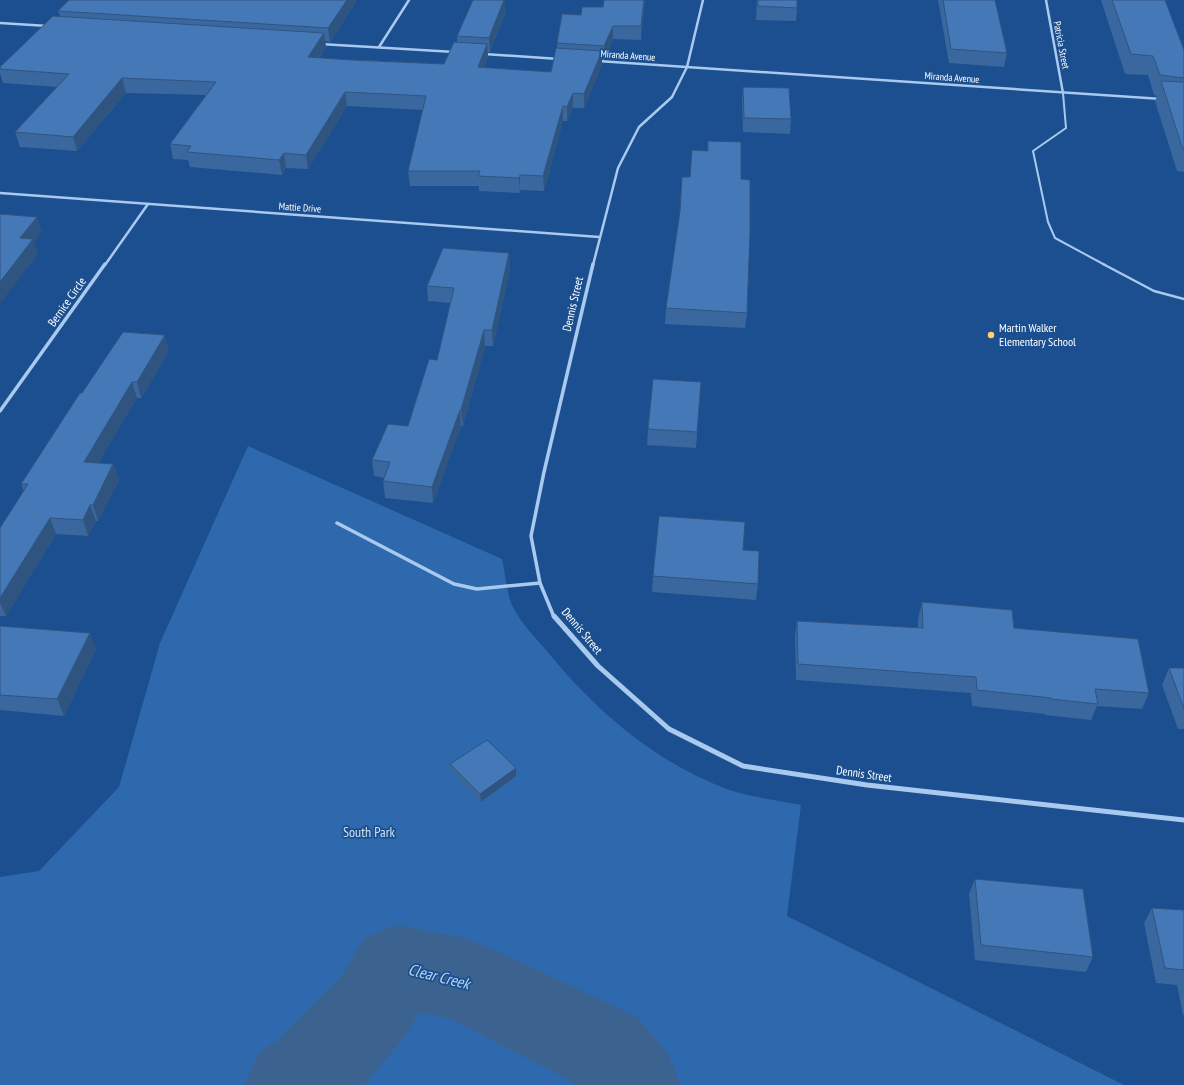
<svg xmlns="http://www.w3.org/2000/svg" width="1184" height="1085" viewBox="0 0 1184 1085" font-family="'PT Sans Narrow',sans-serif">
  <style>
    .green { fill: #2e69ad }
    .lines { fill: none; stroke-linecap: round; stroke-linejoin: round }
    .river { fill: #3c6290; fill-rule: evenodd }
    .service-far1 { stroke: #a9c9ee; stroke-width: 2 }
    .service { stroke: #a9c9ee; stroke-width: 2.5 }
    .minor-far2 { stroke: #a9c9ee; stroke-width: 2.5 }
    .minor-far1 { stroke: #a9c9ee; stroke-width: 3.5 }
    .minor { stroke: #a9c9ee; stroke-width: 5 }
    .wall { fill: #3a679d }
    .shaded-wall { fill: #305480 }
    .building { fill: #4478b7; stroke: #305480 }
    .poi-dot { fill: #ffd166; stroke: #1b4f8f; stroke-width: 1.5 }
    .labels { text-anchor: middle; stroke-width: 3.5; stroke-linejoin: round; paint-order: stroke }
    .far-street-label { font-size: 10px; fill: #fff; stroke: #1b4f8f }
    .street-label { font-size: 12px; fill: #fff; stroke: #1b4f8f }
    .poi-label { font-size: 12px; fill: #fff; stroke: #1b4f8f; text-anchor: start }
    .near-park-label { font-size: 14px; fill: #cfe3fa; stroke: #1b4f8f }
    .near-water-label { font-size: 16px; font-style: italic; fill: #b5d3f5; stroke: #1b4f8f }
  </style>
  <rect width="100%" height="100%" fill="#1b4f8f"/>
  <!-- green -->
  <path class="green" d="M 248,446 L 502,559 C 505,571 507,596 513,607 C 521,623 534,636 546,650 C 594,709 652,760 724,788 C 748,797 776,800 801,805 L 787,916 L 1124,1085 L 0,1085 L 0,877 L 39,871 L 119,787 L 160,643 Z"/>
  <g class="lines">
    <!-- river -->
    <path class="river" d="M 397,925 L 465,938 L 497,951 L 637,1017 L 667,1052 L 681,1085 L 574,1085 L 571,1081 L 451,1019 L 419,1012 L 404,1038 L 364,1085 L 245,1085 L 259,1052 L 278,1040 L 340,978 L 365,937 Z"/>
    <!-- service-far1 -->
    <path class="service-far1" d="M 1063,93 L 1066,128 L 1033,151 L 1048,222 L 1055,238 L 1105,265"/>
    <!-- service -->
    <path class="service" d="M 1103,264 L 1154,291 L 1184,299"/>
    <!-- minor-far2 -->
    <g class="minor-far2">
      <path d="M 1046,0 L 1063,93"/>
      <path d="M 0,23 L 48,26"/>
      <path d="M 320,44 L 455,52"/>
      <path d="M 379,47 L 409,0"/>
      <path d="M 484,54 L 559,59"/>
      <path d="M 598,61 L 1162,99"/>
      <path d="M 0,193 L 599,237"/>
      <path d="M 105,265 L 148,204"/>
      <path d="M 593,265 L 618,168 L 639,127 L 672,97 L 687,67 L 703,0"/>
    </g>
    <!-- minor-far1 -->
    <g class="minor-far1">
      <path d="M 0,411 L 105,264"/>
      <path d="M 337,523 L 454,584 L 477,589 L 540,583"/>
      <path d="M 554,617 L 540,583 L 531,536 L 544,472 L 593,264"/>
    </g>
    <!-- minor -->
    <path class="minor" d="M 554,616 L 598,666 L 669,729 L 743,766 L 867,785 L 1184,820"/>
  </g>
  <!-- wall -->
  <g class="wall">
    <path d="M 347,0 L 356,0 L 356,2 L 330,42 L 325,41 L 326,47 L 319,58 L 444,64 L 457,42 L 457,36 L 506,11 L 490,52 L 488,52 L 488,57 L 484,68 L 551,72 L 557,48 L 557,43 L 581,15 L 603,7 L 645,0 L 641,40 L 613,39 L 604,60 L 602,59 L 602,65 L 584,108 L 573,108 L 567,121 L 563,121 L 544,191 L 520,190 L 520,193 L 479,191 L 479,186 L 410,186 L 408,171 L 423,110 L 347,106 L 308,169 L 286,168 L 282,175 L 190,167 L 188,160 L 173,159 L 170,144 L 206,95 L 126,93 L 77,151 L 20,147 L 15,132 L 57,87 L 3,83 L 0,73 L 0,67 L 60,16 L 58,11 Z"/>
    <path d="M 757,0 L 797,0 L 797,8 L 796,21 L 756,20 Z"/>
    <path d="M 938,0 L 995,0 L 1007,53 L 1004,67 L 949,63 Z"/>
    <path d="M 1101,0 L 1165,0 L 1184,50 L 1184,172 L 1177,171 L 1155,101 L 1157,96 L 1154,95 L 1148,75 L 1125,74 Z"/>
    <path d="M 743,87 L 791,119 L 790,134 L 743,132 L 742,101 Z"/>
    <path d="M 708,141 L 741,179 L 747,313 L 745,328 L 665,324 L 666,308 L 690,177 L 707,151 Z"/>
    <path d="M 509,253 L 510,269 L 493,346 L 485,346 L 463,426 L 461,426 L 433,503 L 385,498 L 383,481 L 384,478 L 374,476 L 372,460 L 408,426 L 437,360 L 450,303 L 428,301 L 427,286 Z"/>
    <path d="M 169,351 L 141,398 L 137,398 L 98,463 L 113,464 L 119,480 L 98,521 L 96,521 L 88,536 L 56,534 L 6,616 L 0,616 L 0,528 L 24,491 L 21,484 L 82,393 Z"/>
    <path d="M 701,382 L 696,448 L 647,445 L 648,429 Z"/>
    <path d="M 653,576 L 758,584 L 756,600 L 652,592 Z"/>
    <path d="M 922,602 L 1014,628 L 1149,693 L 1142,709 L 1097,706 L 1091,720 L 1045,715 L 1045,714 L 972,706 L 971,693 L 796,680 L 795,637 L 797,621 L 918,628 L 918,619 Z"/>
    <path d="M 0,626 L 96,649 L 64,716 L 0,710 Z"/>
    <path d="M 1169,668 L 1184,668 L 1184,729 L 1178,729 L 1162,685 Z"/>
    <path d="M 450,764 L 516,768 L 516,776 L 481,802 L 451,773 Z"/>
    <path d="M 975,879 L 1093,957 L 1086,972 L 975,960 L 969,894 Z"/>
    <path d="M 1152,908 L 1184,910 L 1184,1015 L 1183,1015 L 1177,985 L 1156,983 L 1144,923 Z"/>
  </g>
  <!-- shaded-wall -->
  <g class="shaded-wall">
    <path d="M 347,0 L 356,0 L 356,2 L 330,42 L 328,28 Z"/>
    <path d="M 504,0 L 505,0 L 506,11 L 490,52 L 489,38 Z"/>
    <path d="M 644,0 L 645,0 L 641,40 L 641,26 Z"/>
    <path d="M 613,26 L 613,39 L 604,60 L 604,46 Z"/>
    <path d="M 324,33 L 326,47 L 310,71 L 308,57 Z"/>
    <path d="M 487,44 L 488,57 L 479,81 L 478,67 Z"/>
    <path d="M 602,51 L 602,65 L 584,108 L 584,94 Z"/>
    <path d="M 122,78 L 126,93 L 77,151 L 73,137 Z"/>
    <path d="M 345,92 L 347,106 L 308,169 L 306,155 Z"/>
    <path d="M 573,93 L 573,108 L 567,121 L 567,107 Z"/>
    <path d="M 563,106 L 563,121 L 544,191 L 543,176 Z"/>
    <path d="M 284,153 L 286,168 L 282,175 L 279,160 Z"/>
    <path d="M 520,175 L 520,193 L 519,178 Z"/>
    <path d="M 37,217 L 42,232 L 34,242 L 38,254 L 0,304 L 0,282 L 20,238 Z"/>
    <path d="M 509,253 L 510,269 L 493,346 L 492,330 Z"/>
    <path d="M 484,330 L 485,346 L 463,426 L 461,410 Z"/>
    <path d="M 165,335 L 169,351 L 141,398 L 137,382 Z"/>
    <path d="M 132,382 L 137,398 L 89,478 L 84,462 Z"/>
    <path d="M 460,410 L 461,426 L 433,503 L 432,487 Z"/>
    <path d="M 113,464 L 119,480 L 98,521 L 93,505 Z"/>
    <path d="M 90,505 L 96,521 L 88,536 L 83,520 Z"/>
    <path d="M 50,518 L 56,534 L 6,616 L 0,603 L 0,598 Z"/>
    <path d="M 90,633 L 96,649 L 64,716 L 57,699 Z"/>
    <path d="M 516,768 L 516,776 L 481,802 L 480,794 Z"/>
  </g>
  <!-- building -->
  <g class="building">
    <path d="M 69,0 L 347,0 L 328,28 L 58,11 Z"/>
    <path d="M 473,0 L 504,0 L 489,38 L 457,36 Z"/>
    <path d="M 604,0 L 644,0 L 641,26 L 613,26 L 604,46 L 557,43 L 562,14 L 581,15 L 582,7 L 603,7 Z"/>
    <path d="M 758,0 L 797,0 L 797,8 L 758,6 Z"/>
    <path d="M 943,0 L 995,0 L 1007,53 L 951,49 Z"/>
    <path d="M 1112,0 L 1165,0 L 1184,50 L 1184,78 L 1160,75 L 1153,56 L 1131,54 Z"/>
    <path d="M 53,16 L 324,33 L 308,57 L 351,60 L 444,64 L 454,42 L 487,44 L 478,67 L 551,72 L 556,48 L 602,51 L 584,94 L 573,93 L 567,107 L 563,106 L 543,176 L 520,175 L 519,178 L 478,176 L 480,171 L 408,171 L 426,96 L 345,92 L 306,155 L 284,153 L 279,160 L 187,152 L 191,146 L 170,144 L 216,82 L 122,78 L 73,137 L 15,132 L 69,74 L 0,69 L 0,67 Z"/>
    <path d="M 1161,81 L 1184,82 L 1184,150 L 1183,150 Z"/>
    <path d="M 743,87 L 789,88 L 791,119 L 744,118 Z"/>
    <path d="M 708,141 L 741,142 L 741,179 L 750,180 L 750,233 L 747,313 L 666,308 L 680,211 L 682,177 L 690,177 L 692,150 L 708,151 Z"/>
    <path d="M 0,214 L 37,217 L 20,238 L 33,239 L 0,282 Z"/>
    <path d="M 443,248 L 509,253 L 492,330 L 484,330 L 461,410 L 460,410 L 432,487 L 383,481 L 390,462 L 372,460 L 388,424 L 408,426 L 429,359 L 437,360 L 454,288 L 427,286 Z"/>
    <path d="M 123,332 L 165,335 L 137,382 L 132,382 L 84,462 L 113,464 L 93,505 L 90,505 L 83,520 L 50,518 L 0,598 L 0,528 L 28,484 L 21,484 L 80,393 L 82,393 Z"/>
    <path d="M 653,379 L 701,382 L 697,432 L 648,429 Z"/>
    <path d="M 659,516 L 745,522 L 743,550 L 759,551 L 758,584 L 653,576 Z"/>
    <path d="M 922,602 L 1012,610 L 1014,628 L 1138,639 L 1149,693 L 1095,689 L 1098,704 L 1051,699 L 1051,698 L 977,690 L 976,677 L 798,664 L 797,621 L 923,628 Z"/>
    <path d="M 0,626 L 90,633 L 57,699 L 0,695 Z"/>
    <path d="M 1169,668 L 1184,668 L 1184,709 Z"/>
    <path d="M 487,740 L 516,768 L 480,794 L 450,764 Z"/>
    <path d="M 975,879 L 1083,889 L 1093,957 L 981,945 Z"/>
    <path d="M 1152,908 L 1184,910 L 1184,970 L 1165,968 Z"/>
  </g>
  <!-- markers -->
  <circle class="poi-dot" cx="991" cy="335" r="4"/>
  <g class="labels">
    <!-- far-street labels -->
    <g class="far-street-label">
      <text transform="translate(1062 45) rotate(79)" y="4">Patricia Street</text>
      <text transform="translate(628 55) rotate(4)" y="4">Miranda Avenue</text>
      <text transform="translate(952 77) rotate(4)" y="4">Miranda Avenue</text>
      <text transform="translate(300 207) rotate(4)" y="4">Mattie Drive</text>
    </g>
    <!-- street labels -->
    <g class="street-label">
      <text transform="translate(67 302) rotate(-55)" y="4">Bernice Circle</text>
      <text transform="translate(573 304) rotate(-77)" y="4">Dennis Street</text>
      <text transform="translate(582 631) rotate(50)" y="4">Dennis Street</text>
      <text transform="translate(864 774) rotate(8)" y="4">Dennis Street</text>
    </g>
    <!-- poi labels -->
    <g class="poi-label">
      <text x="999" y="332">Martin Walker<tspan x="999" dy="14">Elementary School</tspan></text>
    </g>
    <!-- near-park labels -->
    <g class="near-park-label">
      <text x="369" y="837">South Park</text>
    </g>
    <!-- near-water labels -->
    <g class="near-water-label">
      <text transform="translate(439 976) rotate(14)" y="6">Clear Creek</text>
    </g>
  </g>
</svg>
